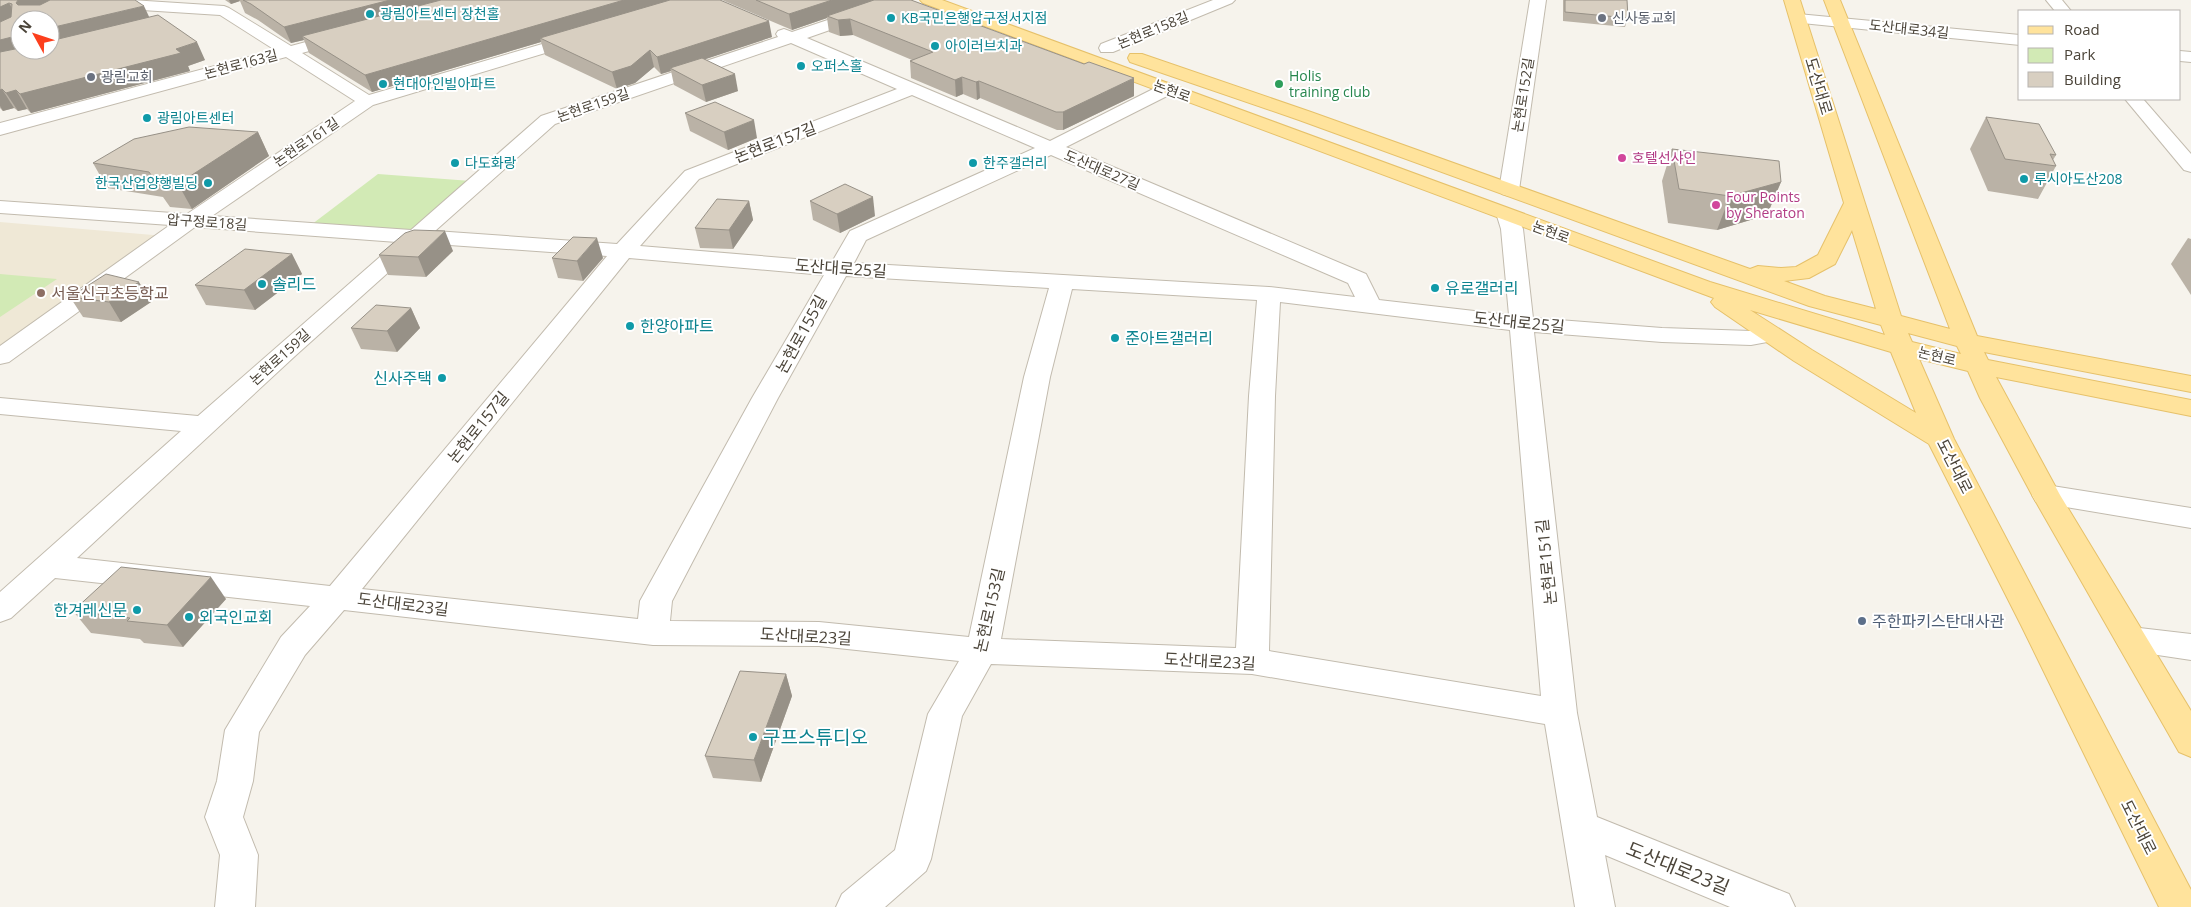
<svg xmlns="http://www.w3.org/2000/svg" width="2191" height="907" viewBox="0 0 2191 907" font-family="'Open Sans','Noto Sans KR',sans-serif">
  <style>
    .education { fill: #efe8d6 }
    .green { fill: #d2eab5 }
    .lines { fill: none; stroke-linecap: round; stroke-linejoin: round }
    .minor-casing { stroke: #c2bbae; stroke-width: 2 }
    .major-casing { stroke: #e6c16a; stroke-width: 2 }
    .minor { fill: #fff; fill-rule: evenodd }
    .major { fill: #ffe39c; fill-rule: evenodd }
    .wall { fill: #bab2a6 }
    .shaded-wall { fill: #979187 }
    .building { fill: #d8cfc1; stroke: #979187 }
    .culture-dot { fill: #0f9aa8; stroke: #fff; stroke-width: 2 }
    .worship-dot { fill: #6b7280; stroke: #fff; stroke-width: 2 }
    .leisure-dot { fill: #2e9e5b; stroke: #fff; stroke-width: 2 }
    .hotel-dot { fill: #d1479c; stroke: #fff; stroke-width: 2 }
    .education-dot { fill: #8d6e63; stroke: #fff; stroke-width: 2 }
    .service-dot { fill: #5c6f8a; stroke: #fff; stroke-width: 2 }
    .labels { text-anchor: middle; stroke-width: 4; stroke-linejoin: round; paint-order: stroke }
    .far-culture-label { font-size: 14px; fill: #0d838f; stroke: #fff; text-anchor: start }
    .far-worship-label { font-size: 14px; fill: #5b616d; stroke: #fff; text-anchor: start }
    .far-street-label { font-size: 14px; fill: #4b4439; stroke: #fff }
    .far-leisure-label { font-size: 14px; fill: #27864d; stroke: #fff; text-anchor: start }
    .far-hotel-label { font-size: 14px; fill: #b23c85; stroke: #fff; text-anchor: start }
    .street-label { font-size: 16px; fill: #4b4439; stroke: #fff }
    .culture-label { font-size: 16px; fill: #0d838f; stroke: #fff; text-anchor: start }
    .education-label { font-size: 16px; fill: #785e54; stroke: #fff; text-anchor: start }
    .service-label { font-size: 16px; fill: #4e5e75; stroke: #fff; text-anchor: start }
    .near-culture-label { font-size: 19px; fill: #0d838f; stroke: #fff; text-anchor: start }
    .near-street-label { font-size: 19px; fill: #4b4439; stroke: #fff }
  </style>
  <rect width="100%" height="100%" fill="#f6f3ec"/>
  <!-- education -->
  <path class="education" d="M 0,222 L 165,236 L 0,351 Z"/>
  <!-- green -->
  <g class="green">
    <path d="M 378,174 L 471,181 L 407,236 L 307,228 Z"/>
    <path d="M 0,274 L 57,279 L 0,317 Z"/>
  </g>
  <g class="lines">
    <!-- minor casing -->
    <g class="minor-casing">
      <g id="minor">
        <path d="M 56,0 L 131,0 L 224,6 L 229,8 L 291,46 L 343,32 L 349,34 L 351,37 L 349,40 L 302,53 L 369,95 L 573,35 L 585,35 L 587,38 L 585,41 L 373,105 L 212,216 L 411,230 L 541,116 L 778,37 L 776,34 L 778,31 L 784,29 L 792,32 L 887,0 L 910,0 L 907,3 L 807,38 L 1050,141 L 1161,85 L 1167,84 L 1173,85 L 1176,89 L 1173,93 L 1066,147 L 1366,274 L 1379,300 L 1509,315 L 1501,229 L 1497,216 L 1501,212 L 1508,210 L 1515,212 L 1523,229 L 1533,318 L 1662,328 L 1751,331 L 1769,328 L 1778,330 L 1781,335 L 1778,340 L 1751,345 L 1662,342 L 1534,332 L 1577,713 L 1597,817 L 1789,894 L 1795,907 L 1730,907 L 1605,855 L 1615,907 L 1575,907 L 1545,724 L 1252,674 L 991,664 L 962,716 L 931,859 L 926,871 L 885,907 L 836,907 L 842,894 L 895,850 L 928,714 L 959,661 L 819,646 L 653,645 L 344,610 L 305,655 L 259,732 L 253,781 L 243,817 L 258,855 L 255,907 L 215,907 L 220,855 L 205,817 L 217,781 L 225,730 L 281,637 L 310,606 L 55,578 L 11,618 L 0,622 L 0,592 L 181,431 L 0,414 L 0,398 L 198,416 L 397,242 L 195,227 L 9,362 L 0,364 L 0,346 L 170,225 L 0,213 L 0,201 L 187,214 L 355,101 L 286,57 L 0,135 L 0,123 L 275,50 L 220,15 L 64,5 L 59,3 ZM 791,43 L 897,89 L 685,171 L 617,244 L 435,231 L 555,124 ZM 912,95 L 1035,148 L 850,231 L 832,262 L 640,246 L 699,179 ZM 1051,155 L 1348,283 L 1355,297 L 1269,287 L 854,263 L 866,240 ZM 421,243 L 607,256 L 330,586 L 77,558 L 295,356 ZM 629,258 L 824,275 L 752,398 L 640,601 L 638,619 L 362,589 ZM 846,276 L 1049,288 L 1024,377 L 969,637 L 819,622 L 670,621 L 672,601 L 778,398 ZM 1072,289 L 1257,300 L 1249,396 L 1236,648 L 1001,639 L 1050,377 ZM 1280,302 L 1510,330 L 1541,696 L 1269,651 L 1275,396 Z"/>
        <path d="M 1213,0 L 1235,0 L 1232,3 L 1113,52 L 1101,52 L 1099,48 L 1101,44 Z"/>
        <path d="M 1530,0 L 1546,0 L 1519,190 L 1516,194 L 1509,196 L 1502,194 L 1499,190 Z"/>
        <path d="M 2046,0 L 2062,0 L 2071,11 L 2055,11 Z"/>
        <path d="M 1798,14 L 2020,35 L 2020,45 L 1792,22 L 1790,19 L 1792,16 Z"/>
        <path d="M 2180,51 L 2191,52 L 2191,62 L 2180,61 Z"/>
        <path d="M 2125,99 L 2143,99 L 2191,154 L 2191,172 L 2184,170 Z"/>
        <path d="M 2046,485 L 2191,508 L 2191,528 L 2036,502 L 2032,495 L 2036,488 Z"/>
        <path d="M 2131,627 L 2191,634 L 2191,660 L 2131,651 L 2120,648 L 2115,639 L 2120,630 Z"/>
      </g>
    </g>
    <!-- major casing -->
    <g class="major-casing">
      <path id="major" d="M 920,0 L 942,0 L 1710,282 L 1885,335 L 1881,325 L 1809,306 L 1299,120 L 1130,62 L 1128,58 L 1130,54 L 1142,54 L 1311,112 L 1750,269 L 1758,266 L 1781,268 L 1796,267 L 1818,255 L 1844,203 L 1784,0 L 1800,0 L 1901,316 L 1950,329 L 1824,0 L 1840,0 L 1977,336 L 2191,376 L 2191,392 L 1984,352 L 1988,360 L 2191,400 L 2191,416 L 1996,377 L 2060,495 L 2191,711 L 2191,757 L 2179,752 L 2032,495 L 1980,398 L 1968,371 L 1919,359 L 1954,439 L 2191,890 L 2191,907 L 2159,907 L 2021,625 L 1929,444 L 1794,361 L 1715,307 L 1711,302 L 1714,298 L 923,3 ZM 1852,230 L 1876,309 L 1825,296 L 1784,281 L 1809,278 L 1835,264 ZM 1750,310 L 1891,352 L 1916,413 L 1812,350 ZM 1908,333 L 1957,346 L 1961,354 L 1912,342 Z"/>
    </g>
    <!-- minor -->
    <use href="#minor" class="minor"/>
    <!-- major -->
    <use href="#major" class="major"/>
  </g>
  <!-- wall -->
  <g class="wall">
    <path d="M 0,0 L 150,17 L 205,60 L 188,66 L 190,71 L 31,113 L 27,109 L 18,111 L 14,108 L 3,111 L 0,108 Z"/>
    <path d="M 225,0 L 720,0 L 772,37 L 705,59 L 738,91 L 706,102 L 674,85 L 671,71 L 661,74 L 654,67 L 635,83 L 617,89 L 545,55 L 541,42 L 372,92 L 309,53 L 304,40 L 291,43 L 258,20 L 245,13 L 240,1 L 231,4 Z"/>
    <path d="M 722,0 L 911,0 L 1134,96 L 1063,130 L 1057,130 L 980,98 L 977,100 L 963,94 L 956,97 L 911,78 L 910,61 L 912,60 L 853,35 L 840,36 L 829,32 L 827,18 L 792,30 Z"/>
    <path d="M 1563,0 L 1627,0 L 1628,18 L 1625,27 L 1563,21 Z"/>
    <path d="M 685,113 L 757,138 L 728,150 L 690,131 Z"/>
    <path d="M 1986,117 L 2056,155 L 2053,160 L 2056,166 L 2038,199 L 1988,191 L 1970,149 Z"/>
    <path d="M 258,132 L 269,156 L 192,209 L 170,207 L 163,197 L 107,188 L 93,163 Z"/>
    <path d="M 1672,149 L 1781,182 L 1767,215 L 1717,230 L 1668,223 L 1662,181 Z"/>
    <path d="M 749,201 L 753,220 L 733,249 L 700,248 L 695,228 Z"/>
    <path d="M 810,201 L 875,216 L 840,233 L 813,220 Z"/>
    <path d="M 2188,238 L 2191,239 L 2191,295 L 2171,264 Z"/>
    <path d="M 453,251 L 426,277 L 388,275 L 379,255 Z"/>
    <path d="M 292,254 L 302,274 L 255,310 L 206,305 L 195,285 Z"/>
    <path d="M 552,258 L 603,258 L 583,281 L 558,278 Z"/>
    <path d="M 70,297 L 151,302 L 121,322 L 83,317 Z"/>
    <path d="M 411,308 L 420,328 L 397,352 L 361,349 L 351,328 Z"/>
    <path d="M 226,599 L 183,647 L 144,643 L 140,639 L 91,633 L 73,611 Z"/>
    <path d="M 786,674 L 792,696 L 761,782 L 713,778 L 705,756 Z"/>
  </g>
  <!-- shaded-wall -->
  <g class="shaded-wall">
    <path d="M 18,0 L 54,0 L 26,20 L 16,3 Z"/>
    <path d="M 229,0 L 239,0 L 240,1 L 231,4 Z"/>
    <path d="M 390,0 L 457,0 L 302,36 L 304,40 L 291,43 L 284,27 Z"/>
    <path d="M 624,0 L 681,0 L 540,38 L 541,42 L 372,92 L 365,75 Z"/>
    <path d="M 832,0 L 878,0 L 827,16 L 827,18 L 792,30 L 789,14 Z"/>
    <path d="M 9,3 L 19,20 L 0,29 L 0,7 Z"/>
    <path d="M 144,6 L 152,23 L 50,48 L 50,28 Z"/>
    <path d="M 850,19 L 853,35 L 840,36 L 838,20 Z"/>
    <path d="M 769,21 L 772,37 L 673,70 L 670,68 L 671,71 L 661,74 L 657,57 Z"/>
    <path d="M 20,35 L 20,50 L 0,60 L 0,40 Z"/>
    <path d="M 197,42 L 205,60 L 188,66 L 190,71 L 31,113 L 20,94 L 176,49 Z"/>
    <path d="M 650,50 L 654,67 L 635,83 L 617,89 L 612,72 Z"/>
    <path d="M 735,74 L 738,91 L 706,102 L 702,85 Z"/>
    <path d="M 962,77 L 963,94 L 956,97 L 955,80 Z"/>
    <path d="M 1134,78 L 1134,96 L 1063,130 L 1063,112 Z"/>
    <path d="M 979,81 L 980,98 L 977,100 L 976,82 Z"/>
    <path d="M 2,89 L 14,108 L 3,111 L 0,106 L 0,90 Z"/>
    <path d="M 16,90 L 27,109 L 18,111 L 6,93 Z"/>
    <path d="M 754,120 L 757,138 L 728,150 L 724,132 Z"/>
    <path d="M 258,132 L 269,156 L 192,209 L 178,184 Z"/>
    <path d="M 1781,182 L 1767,215 L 1717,230 L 1730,196 Z"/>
    <path d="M 873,197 L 875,216 L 840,233 L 837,214 Z"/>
    <path d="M 749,201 L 753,220 L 733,249 L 729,230 Z"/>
    <path d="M 445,231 L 453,251 L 426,277 L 418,257 Z"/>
    <path d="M 597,238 L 603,258 L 583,281 L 577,261 Z"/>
    <path d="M 292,254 L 302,274 L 255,310 L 244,290 Z"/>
    <path d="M 139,282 L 151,302 L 121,322 L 109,302 Z"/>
    <path d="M 411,308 L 420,328 L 397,352 L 387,331 Z"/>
    <path d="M 211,577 L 226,599 L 183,647 L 167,625 Z"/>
    <path d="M 786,674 L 792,696 L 761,782 L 754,760 Z"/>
  </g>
  <!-- building -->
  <g class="building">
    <path d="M 0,0 L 18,0 L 16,3 L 18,5 L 40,5 L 50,0 L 135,0 L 144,6 L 50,28 L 50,20 L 20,20 L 20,35 L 0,40 L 0,22 L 11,17 L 12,4 L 9,3 L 0,7 Z"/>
    <path d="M 243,0 L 390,0 L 284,27 L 251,4 Z"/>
    <path d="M 441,0 L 624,0 L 365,75 L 302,36 Z"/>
    <path d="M 670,0 L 720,0 L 769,21 L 657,57 L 650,50 L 631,66 L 612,72 L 540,38 Z"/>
    <path d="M 756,0 L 832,0 L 789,14 Z"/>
    <path d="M 874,0 L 911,0 L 1084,64 L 1089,62 L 1134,78 L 1063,112 L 1056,112 L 979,81 L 976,82 L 962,77 L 955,80 L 910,61 L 933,52 L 850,19 L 838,20 L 827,16 Z"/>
    <path d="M 1565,0 L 1627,0 L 1628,18 L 1565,12 Z"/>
    <path d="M 158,15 L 197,42 L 176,49 L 181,53 L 20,94 L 16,90 L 6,93 L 2,89 L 0,90 L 0,52 L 20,48 L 20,50 L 50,50 L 50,41 Z"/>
    <path d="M 702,58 L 735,74 L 702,85 L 670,68 Z"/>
    <path d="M 715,102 L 754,120 L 724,132 L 685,113 Z"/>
    <path d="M 1986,117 L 2039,124 L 2056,155 L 2050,154 L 2056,166 L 2005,159 Z"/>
    <path d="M 189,127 L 258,132 L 178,184 L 156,182 L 149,172 L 93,163 L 134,139 Z"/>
    <path d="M 1672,149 L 1779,161 L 1781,182 L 1730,196 L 1679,189 Z"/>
    <path d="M 845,184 L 873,197 L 837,214 L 810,201 Z"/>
    <path d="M 717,199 L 749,201 L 729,230 L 695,228 Z"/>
    <path d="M 414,230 L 445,231 L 418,257 L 379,255 L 405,233 Z"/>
    <path d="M 573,237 L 597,238 L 577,261 L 552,258 Z"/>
    <path d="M 245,249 L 292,254 L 244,290 L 195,285 Z"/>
    <path d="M 106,274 L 139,282 L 109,302 L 70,297 Z"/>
    <path d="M 376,305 L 411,308 L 387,331 L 351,328 Z"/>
    <path d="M 121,567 L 211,577 L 167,625 L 127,621 L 130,618 L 73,611 Z"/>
    <path d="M 740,671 L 786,674 L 754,760 L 705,756 Z"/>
  </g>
  <!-- markers -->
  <g class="culture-dot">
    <circle cx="370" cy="14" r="5"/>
    <circle cx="891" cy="18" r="5"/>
    <circle cx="935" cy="46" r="5"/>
    <circle cx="801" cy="66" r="5"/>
    <circle cx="383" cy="84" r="5"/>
    <circle cx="147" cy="118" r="5"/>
    <circle cx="455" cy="163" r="5"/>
    <circle cx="973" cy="163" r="5"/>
    <circle cx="2024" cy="179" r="5"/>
    <circle cx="208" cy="183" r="5"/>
    <circle cx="262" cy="284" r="5"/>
    <circle cx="1435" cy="288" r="5"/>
    <circle cx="630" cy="326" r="5"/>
    <circle cx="1115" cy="338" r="5"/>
    <circle cx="442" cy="378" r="5"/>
    <circle cx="137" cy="610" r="5"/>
    <circle cx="189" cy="617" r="5"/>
    <circle cx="753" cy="737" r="5"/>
  </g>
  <g class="worship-dot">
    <circle cx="1602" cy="18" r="5"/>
    <circle cx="91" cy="77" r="5"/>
  </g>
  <circle class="leisure-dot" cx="1279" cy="84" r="5"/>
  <g class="hotel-dot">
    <circle cx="1622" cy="158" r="5"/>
    <circle cx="1716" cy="205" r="5"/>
  </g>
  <circle class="education-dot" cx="41" cy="293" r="5"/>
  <circle class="service-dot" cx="1862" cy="621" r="5"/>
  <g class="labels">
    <!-- far-culture labels -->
    <g class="far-culture-label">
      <text x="380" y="19">광림아트센터 장천홀</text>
      <text x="901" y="23">KB국민은행압구정서지점</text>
      <text x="945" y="51">아이러브치과</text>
      <text x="811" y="71">오퍼스홀</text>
      <text x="393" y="89">현대아인빌아파트</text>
      <text x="157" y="123">광림아트센터</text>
      <text x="465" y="168">다도화랑</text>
      <text x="983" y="168">한주갤러리</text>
      <text x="2034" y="184">루시아도산208</text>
      <text x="198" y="188" text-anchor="end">한국산업양행빌딩</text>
    </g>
    <!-- far-worship labels -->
    <g class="far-worship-label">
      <text x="1612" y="23">신사동교회</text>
      <text x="101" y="82">광림교회</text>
    </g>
    <!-- far-street labels -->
    <g class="far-street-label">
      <text transform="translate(1909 29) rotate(6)" y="5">도산대로34길</text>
      <text transform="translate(1153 30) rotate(-22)" y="5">논현로158길</text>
      <text transform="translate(241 64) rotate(-15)" y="5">논현로163길</text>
      <text transform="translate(1172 91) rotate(20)" y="5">논현로</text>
      <text transform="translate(1523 95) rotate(-81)" y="5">논현로152길</text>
      <text transform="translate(593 105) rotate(-19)" y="5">논현로159길</text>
      <text transform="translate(306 142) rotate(-34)" y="5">논현로161길</text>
      <text transform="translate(1102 170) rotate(23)" y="5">도산대로27길</text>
      <text transform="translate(207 222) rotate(4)" y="5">압구정로18길</text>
      <text transform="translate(1551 232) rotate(20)" y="5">논현로</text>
      <text transform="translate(1937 356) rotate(14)" y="5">논현로</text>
      <text transform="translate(280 357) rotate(-42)" y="5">논현로159길</text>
    </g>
    <!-- far-leisure labels -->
    <g class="far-leisure-label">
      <text x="1289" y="81">Holis<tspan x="1289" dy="16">training club</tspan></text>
    </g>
    <!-- far-hotel labels -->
    <g class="far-hotel-label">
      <text x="1632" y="163">호텔선샤인</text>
      <text x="1726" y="202">Four Points<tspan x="1726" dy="16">by Sheraton</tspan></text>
    </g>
    <!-- street labels -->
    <g class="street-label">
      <text transform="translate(1819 86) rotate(73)" y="6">도산대로</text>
      <text transform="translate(775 142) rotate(-21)" y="6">논현로157길</text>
      <text transform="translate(841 268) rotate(4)" y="6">도산대로25길</text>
      <text transform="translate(1519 322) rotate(6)" y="6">도산대로25길</text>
      <text transform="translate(801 334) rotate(-61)" y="6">논현로155길</text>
      <text transform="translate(478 427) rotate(-51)" y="6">논현로157길</text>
      <text transform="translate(1955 466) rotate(63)" y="6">도산대로</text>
      <text transform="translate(1546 562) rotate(-96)" y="6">논현로151길</text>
      <text transform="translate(403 604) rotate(7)" y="6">도산대로23길</text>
      <text transform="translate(989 610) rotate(-77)" y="6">논현로153길</text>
      <text transform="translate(806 636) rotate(3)" y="6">도산대로23길</text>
      <text transform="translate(1210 661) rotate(3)" y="6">도산대로23길</text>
      <text transform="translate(2139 827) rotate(63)" y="6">도산대로</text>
    </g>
    <!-- culture labels -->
    <g class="culture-label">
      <text x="272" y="290">솔리드</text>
      <text x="1445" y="294">유로갤러리</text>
      <text x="640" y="332">한양아파트</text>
      <text x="1125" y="344">준아트갤러리</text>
      <text x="432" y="384" text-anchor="end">신사주택</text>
      <text x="127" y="616" text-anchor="end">한겨레신문</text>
      <text x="199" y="623">외국인교회</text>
    </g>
    <!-- education labels -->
    <g class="education-label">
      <text x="51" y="299">서울신구초등학교</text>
    </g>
    <!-- service labels -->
    <g class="service-label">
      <text x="1872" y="627">주한파키스탄대사관</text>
    </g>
    <!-- near-culture labels -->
    <g class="near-culture-label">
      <text x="763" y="744">구프스튜디오</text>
    </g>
    <!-- near-street labels -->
    <g class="near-street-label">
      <text transform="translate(1678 868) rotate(22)" y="7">도산대로23길</text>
    </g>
  </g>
  <!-- legend -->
  <rect x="2018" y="10" width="162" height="90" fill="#ffffff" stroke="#b7b4b0"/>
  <rect x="2028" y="26" width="25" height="8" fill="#ffe39c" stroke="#b7b4b0"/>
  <text x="2064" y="35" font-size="15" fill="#4b4439">Road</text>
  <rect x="2028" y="48" width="25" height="15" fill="#d2eab5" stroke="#b7b4b0"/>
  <text x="2064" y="60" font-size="15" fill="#4b4439">Park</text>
  <rect x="2028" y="72" width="25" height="15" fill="#d8cfc1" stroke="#b7b4b0"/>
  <text x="2064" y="85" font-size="15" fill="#4b4439">Building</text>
  <!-- north arrow -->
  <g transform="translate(35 35) rotate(310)"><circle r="24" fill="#ffffff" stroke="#b7b4b0"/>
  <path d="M0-4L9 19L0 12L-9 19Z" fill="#fc3f1d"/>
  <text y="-8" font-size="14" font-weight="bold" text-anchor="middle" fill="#4b4439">N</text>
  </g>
</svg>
